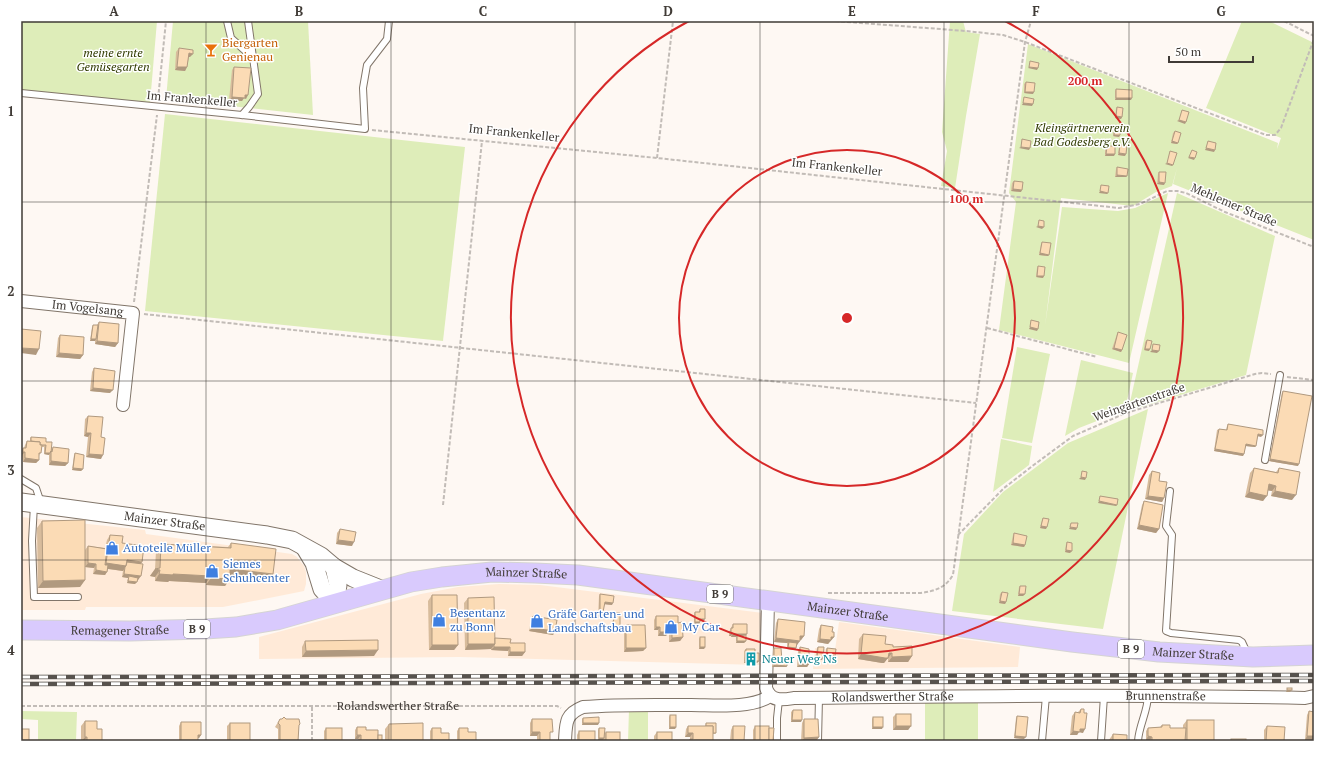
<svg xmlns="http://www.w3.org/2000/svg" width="1335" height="762" viewBox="0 0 1335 762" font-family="'PT Serif',serif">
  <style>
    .built { fill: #ffead8 }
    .green { fill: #deedb9 }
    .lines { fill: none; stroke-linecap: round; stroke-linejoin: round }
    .service-casing { stroke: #817569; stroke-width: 8 }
    .minor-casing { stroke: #817569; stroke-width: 14 }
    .secondary-casing { stroke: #817569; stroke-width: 19 }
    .primary-casing { stroke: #d5d4d3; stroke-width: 21 }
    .path { stroke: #c2bcb7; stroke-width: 2; stroke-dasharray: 4 2; stroke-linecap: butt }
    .service { stroke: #fff; stroke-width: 6 }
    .minor { stroke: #fff; stroke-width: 12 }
    .secondary { stroke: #fff; stroke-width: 17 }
    .primary { stroke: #d9cafd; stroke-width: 19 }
    .rail-casing { stroke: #57524d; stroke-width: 4.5 }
    .rail { stroke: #fff; stroke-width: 3; stroke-dasharray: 9; stroke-linecap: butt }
    .wall { fill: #d8bc9c }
    .shaded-wall { fill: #b0997f }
    .building { fill: #fbdbb5; stroke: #b0997f }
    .grid { fill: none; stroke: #403b36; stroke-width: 1; stroke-opacity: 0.55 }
    .ring { fill: none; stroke: #d62828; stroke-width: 2 }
    .labels { text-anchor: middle; stroke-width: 3; stroke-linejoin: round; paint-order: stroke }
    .shield { fill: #fff; stroke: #797672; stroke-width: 1 }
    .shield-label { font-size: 11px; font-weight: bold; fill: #403b36 }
    .food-label { font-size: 12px; fill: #c56008; stroke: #fff; text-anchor: start }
    .park-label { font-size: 12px; font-style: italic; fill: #303b00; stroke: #fff }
    .street-label { font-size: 12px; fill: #403b36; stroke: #fff }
    .shop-label { font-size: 12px; fill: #366cbe; stroke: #fff; text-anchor: start }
    .culture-label { font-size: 12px; fill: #0d838f; stroke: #fff; text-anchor: start }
    .centre { fill: #d62828; stroke: #fff; stroke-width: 2 }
    .ring-label { font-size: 12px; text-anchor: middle; font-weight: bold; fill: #d62828; stroke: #fff; stroke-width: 3; stroke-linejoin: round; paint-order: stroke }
    .neatline { fill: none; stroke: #403b36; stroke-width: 1.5 }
    .grid-label { font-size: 13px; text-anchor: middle; font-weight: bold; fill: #403b36 }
  </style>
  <rect width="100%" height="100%" fill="#fef8f3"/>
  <!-- built -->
  <g class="built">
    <path d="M 21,517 L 145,530 L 146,534 L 292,554 L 297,557 L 304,566 L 306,572 L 306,584 L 304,591 L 223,607 L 86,607 L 85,610 L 21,610 Z"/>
    <path d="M 499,584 L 540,585 L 763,613 L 760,665 L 459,657 L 259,659 L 259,637 L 421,594 L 458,587 Z"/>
    <path d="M 839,622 L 1020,647 L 1018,667 L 813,669 L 815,648 L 835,650 Z"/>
  </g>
  <!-- green -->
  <g class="green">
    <path d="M 21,21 L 157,21 L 150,103 L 21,90 Z"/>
    <path d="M 173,21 L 308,21 L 313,115 L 166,99 Z"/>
    <path d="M 950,21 L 963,21 L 966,32 L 980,34 L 966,116 L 955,188 L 941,186 L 947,151 L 942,132 Z"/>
    <path d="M 1242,21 L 1269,21 L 1314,43 L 1314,240 L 1173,184 L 1177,168 L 1172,186 L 1156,192 L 1133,206 L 1061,198 L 1045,326 L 1062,207 L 1118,211 L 1135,208 L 1168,193 L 1129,363 L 999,330 L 1016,202 L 1009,193 L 1028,44 L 1278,143 L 1277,149 L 1281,138 L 1206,108 Z"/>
    <path d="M 165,114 L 465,147 L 443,341 L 145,311 Z"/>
    <path d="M 1177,193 L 1275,236 L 1246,375 L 1128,411 Z"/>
    <path d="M 1017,347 L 1050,354 L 1032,443 L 1002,438 Z"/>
    <path d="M 1081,360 L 1133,373 L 1125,410 L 1079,428 L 1065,436 Z"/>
    <path d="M 1148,409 L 1103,629 L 952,611 L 964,534 L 1003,492 L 1068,443 Z"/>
    <path d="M 1001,439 L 1032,446 L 1029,465 L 993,492 Z"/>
    <rect x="925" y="699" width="53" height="42"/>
    <path d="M 648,708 L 648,741 L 628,741 L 629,709 Z"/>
    <path d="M 21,711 L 77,712 L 76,741 L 38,741 L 38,720 L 21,719 Z"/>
  </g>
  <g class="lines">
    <!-- service casing -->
    <g class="service-casing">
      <g id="service">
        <path d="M 227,21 L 231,38 L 253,58"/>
        <path d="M 21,93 L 242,115 L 365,129 L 363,88 L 367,65 L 387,39 L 389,21"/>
        <path d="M 242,115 L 249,107 L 258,94 L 248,21"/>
        <path d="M 1265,460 L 1280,375"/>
        <path d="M 21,479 L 36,488 L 41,503"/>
        <path d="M 1170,491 L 1166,526 L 1172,535 L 1166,631 L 1171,633 L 1239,640 L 1242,642 L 1248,655"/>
        <path d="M 34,505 L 32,541 L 34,597 L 78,597"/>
        <path d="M 777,741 L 777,718 L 779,700"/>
        <path d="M 818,741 L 819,698"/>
        <path d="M 1042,741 L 1046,696"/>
        <path d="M 1101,741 L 1104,696"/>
        <path d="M 1138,741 C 1139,725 1148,711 1148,695"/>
      </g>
    </g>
    <!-- minor casing -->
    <g class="minor-casing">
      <g id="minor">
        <path id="s2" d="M 21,301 L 133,313 L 123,405"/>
        <path id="s3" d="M 768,601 L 766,688 C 771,702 782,700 794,698 C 964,696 1135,694 1305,698 L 1314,696"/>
        <path d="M 565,741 C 566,723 565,714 583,707 C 619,704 656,705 691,705 C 714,705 751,709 770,696"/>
      </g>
    </g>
    <!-- secondary casing -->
    <g class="secondary-casing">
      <g id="secondary">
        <path id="s4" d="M 21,502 L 267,535 L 292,540 L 321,556 L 334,567 L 353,578 L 383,590"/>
        <path d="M 305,548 L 314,563 L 322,589 L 335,603"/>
        <path d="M 334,567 L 338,585 L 335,603"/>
      </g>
    </g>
    <!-- primary casing -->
    <g class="primary-casing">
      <g id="primary">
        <path id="s5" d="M 21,630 L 130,631 L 205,629 L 236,627 L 277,620 L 411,582 L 442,577 L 492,572 L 535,573 L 578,575 L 1072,642 L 1159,652 L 1253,657 L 1314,655"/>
      </g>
    </g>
    <!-- path -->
    <g class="path">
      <path d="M 835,21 L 966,31 L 1003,35 L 1025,42 L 1266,135 L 1275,135 L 1281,128 L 1314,39"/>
      <path d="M 1284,21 L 1314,36"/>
      <path d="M 158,99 L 166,21"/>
      <path d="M 372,130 L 657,158 L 1119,208 L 1140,204 L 1167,191 L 1177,191 L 1186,193 L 1225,212 L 1314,247"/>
      <path d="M 657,158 L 673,21"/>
      <path d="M 134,302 L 157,115"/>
      <path d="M 144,314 L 976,403"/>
      <path d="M 987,328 L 1097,357"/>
      <path d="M 1287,377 L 1314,380"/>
      <path d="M 443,505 L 482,141"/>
      <path d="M 958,535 L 1004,488 L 1035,464 L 1073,436 L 1126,413 L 1255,374 L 1262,373 L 1271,374"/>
      <path d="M 828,593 L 921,593 C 935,591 945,588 953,575 L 1025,42 L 1031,21"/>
      <path id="s1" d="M 21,706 L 557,706 L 561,708"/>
      <path d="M 312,707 L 312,741"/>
    </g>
    <!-- service -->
    <use href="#service" class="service"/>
    <!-- minor -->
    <use href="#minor" class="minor"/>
    <!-- secondary -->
    <use href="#secondary" class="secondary"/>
    <!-- primary -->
    <use href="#primary" class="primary"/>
    <!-- rail casing -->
    <g class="rail-casing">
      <g id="rail">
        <path d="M 21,677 L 1314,675"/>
        <path d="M 21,684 L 1314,681"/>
      </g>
    </g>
    <!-- rail -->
    <use href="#rail" class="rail"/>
  </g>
  <!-- wall -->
  <g class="wall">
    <path d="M 179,48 L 190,57 L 189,57 L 187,67 L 185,71 L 175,70 L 176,52 Z"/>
    <path d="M 234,67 L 246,99 L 244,98 L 242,101 L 229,100 L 232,70 Z"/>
    <path d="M 1026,82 L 1033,94 L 1024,93 L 1024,84 Z"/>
    <path d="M 1116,89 L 1131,100 L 1115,100 L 1115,91 Z"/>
    <path d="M 1117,107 L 1122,117 L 1121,119 L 1115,118 L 1116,109 Z"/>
    <path d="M 1115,126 L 1120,135 L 1119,137 L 1113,136 L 1114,128 Z"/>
    <path d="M 1175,131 L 1178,143 L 1177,144 L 1171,143 L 1173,133 Z"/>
    <path d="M 1120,145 L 1125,156 L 1118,155 L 1119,146 Z"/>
    <path d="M 1107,146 L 1114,156 L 1105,156 L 1105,148 Z"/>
    <path d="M 1117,167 L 1126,177 L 1115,177 L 1116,169 Z"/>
    <path d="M 1159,172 L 1164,185 L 1157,184 L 1158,174 Z"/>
    <path d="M 1014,181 L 1021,192 L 1011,191 L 1012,183 Z"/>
    <path d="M 1042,242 L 1048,256 L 1039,255 L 1041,244 Z"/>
    <path d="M 1038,266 L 1043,278 L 1036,277 L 1037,268 Z"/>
    <path d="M 99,322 L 118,343 L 115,347 L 95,344 L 95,341 L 90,341 L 92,327 L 93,325 L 97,325 Z"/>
    <path d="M 1118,332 L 1122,350 L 1121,352 L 1112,349 L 1117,334 Z"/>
    <path d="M 60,335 L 83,355 L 80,359 L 56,357 L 58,338 Z"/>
    <path d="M 1147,340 L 1149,351 L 1144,350 L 1145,342 Z"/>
    <path d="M 94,368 L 110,393 L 90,391 L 92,372 Z"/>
    <path d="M 1283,391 L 1298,466 L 1269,461 L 1282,392 Z"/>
    <path d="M 88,416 L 101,437 L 101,459 L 86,457 L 88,437 L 84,436 L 85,419 Z"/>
    <path d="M 1228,424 L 1261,437 L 1258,436 L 1255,447 L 1246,446 L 1243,456 L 1214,451 L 1217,430 L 1219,429 L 1226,430 L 1227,426 Z"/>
    <path d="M 31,437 L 46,442 L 52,449 L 53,447 L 68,463 L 65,466 L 49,465 L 49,455 L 44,454 L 44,447 L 42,447 L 39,456 L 39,460 L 36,463 L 23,462 L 22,455 L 21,455 L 21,451 L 23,448 L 24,448 L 25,445 L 27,441 L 30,441 L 30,438 Z"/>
    <path d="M 75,453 L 83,469 L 81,471 L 72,470 L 74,455 Z"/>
    <path d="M 1254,468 L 1276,472 L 1279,468 L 1292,500 L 1271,496 L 1272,491 L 1268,490 L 1263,501 L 1245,497 L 1250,473 Z"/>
    <path d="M 1152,471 L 1159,481 L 1164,498 L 1162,502 L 1145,499 L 1149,475 Z"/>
    <path d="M 1144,501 L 1159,529 L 1156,533 L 1137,529 L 1142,505 Z"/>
    <path d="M 1043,518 L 1046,529 L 1040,528 L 1042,520 Z"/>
    <path d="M 42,521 L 85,580 L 80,587 L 38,588 L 37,528 Z"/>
    <path d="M 340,529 L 352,546 L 336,544 L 337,533 Z"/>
    <path d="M 1014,533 L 1025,545 L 1024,547 L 1011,545 L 1013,535 Z"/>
    <path d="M 110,535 L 122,543 L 141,564 L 138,580 L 137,579 L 135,584 L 127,583 L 128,578 L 122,577 L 123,571 L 108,569 L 105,575 L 93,574 L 94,568 L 85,567 L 85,550 L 88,546 L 105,548 L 107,540 Z"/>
    <path d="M 1067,542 L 1070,553 L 1065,552 L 1066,544 Z"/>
    <path d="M 231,543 L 268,581 L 230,576 L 230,579 L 225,586 L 206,585 L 206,583 L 169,581 L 168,582 L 155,581 L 155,577 L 150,576 L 155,569 L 156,551 L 161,544 L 228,547 Z"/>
    <path d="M 1020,586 L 1025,594 L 1023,596 L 1018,596 L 1019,587 Z"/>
    <path d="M 1002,592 L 1006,602 L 1005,604 L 999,603 L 1000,594 Z"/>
    <path d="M 600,594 L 612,605 L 604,604 L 603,612 L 620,613 L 619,628 L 612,627 L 613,619 L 598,618 L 599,596 Z"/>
    <path d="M 432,595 L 458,645 L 454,650 L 429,650 L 428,601 Z"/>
    <path d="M 468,598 L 495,638 L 510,643 L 525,652 L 522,656 L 508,656 L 508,651 L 491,650 L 491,649 L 465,650 L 464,603 Z"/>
    <path d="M 700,609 L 704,620 L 700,620 L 699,624 L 694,624 L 694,614 L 695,612 L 699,612 L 699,611 Z"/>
    <path d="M 533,616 L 555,631 L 553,635 L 529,631 L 531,620 Z"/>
    <path d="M 656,616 L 678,623 L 683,637 L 680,641 L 669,642 L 669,633 L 668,633 L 666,636 L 658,636 L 658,630 L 654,630 L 654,620 Z"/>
    <path d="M 778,619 L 804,636 L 801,640 L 800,640 L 797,644 L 796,648 L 795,650 L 787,649 L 787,643 L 774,642 L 776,623 Z"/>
    <path d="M 733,624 L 746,635 L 746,641 L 744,643 L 736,643 L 736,637 L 731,637 L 731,636 L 729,636 L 729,632 Z"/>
    <path d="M 626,625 L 646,648 L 643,651 L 624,652 L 624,629 Z"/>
    <path d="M 821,625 L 832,632 L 834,637 L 828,644 L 817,642 L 819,629 Z"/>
    <path d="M 863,634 L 885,644 L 893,647 L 912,656 L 908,662 L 888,662 L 888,659 L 887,659 L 884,663 L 882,663 L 858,659 L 859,639 Z"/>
    <path d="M 700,637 L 705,647 L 704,649 L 699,649 L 699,639 Z"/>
    <path d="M 305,641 L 374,656 L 302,657 L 302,647 Z"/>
    <path d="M 800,647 L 809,664 L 807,667 L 797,667 L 798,651 Z"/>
    <path d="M 818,647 L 823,658 L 822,660 L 815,659 L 817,648 Z"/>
    <path d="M 774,648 L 782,661 L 787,666 L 786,667 L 772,667 L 773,650 Z"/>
    <path d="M 827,648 L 835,656 L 834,658 L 825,657 L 826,650 Z"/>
    <path d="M 746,649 L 755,653 L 759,661 L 757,663 L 744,663 L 744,651 Z"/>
    <path d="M 1081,709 L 1083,733 L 1079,732 L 1077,735 L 1070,735 L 1072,716 L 1075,712 L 1078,712 Z"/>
    <path d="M 793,710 L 801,722 L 791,722 L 791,712 Z"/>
    <path d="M 1309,711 L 1314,712 L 1314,740 L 1305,740 L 1307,715 Z"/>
    <path d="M 896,714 L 911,726 L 908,730 L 893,730 L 893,717 Z"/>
    <path d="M 670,715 L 676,727 L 675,729 L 669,729 L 669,717 Z"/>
    <path d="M 1017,716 L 1024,739 L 1014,738 L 1016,718 Z"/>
    <path d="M 873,717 L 882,729 L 872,729 L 872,719 Z"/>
    <path d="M 583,718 L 598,725 L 582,725 L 582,719 Z"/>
    <path d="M 280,719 L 286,719 L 299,727 L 298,741 L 278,741 L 278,729 L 275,727 Z"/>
    <path d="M 532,719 L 550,735 L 550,741 L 537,741 L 537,736 L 530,736 L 530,723 Z"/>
    <path d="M 804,719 L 819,737 L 816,741 L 801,741 L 802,723 Z"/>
    <path d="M 1187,720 L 1214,741 L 1150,741 L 1150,740 L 1146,740 L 1146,731 L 1148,728 L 1160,727 L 1162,725 L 1170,728 L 1183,728 L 1183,725 Z"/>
    <path d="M 85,721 L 97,729 L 102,741 L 81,741 L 81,726 Z"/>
    <path d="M 181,722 L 201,735 L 199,738 L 198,738 L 198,741 L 179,741 L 179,726 Z"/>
    <path d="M 230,723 L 250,741 L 227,741 L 227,726 Z"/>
    <path d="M 706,723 L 716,733 L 715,734 L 713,734 L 690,741 L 690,737 L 685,737 L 686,729 L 688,726 L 705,726 Z"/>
    <path d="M 389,724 L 423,741 L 385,741 L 385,729 Z"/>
    <path d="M 733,726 L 744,741 L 730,741 L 731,730 Z"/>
    <path d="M 755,726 L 769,728 L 773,741 L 753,741 L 753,730 Z"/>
    <path d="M 1267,726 L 1284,741 L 1264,741 L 1264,730 Z"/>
    <path d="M 357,727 L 378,735 L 382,741 L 359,741 L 358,739 L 355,739 L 355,730 Z"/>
    <path d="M 326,728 L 342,741 L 324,741 L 324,731 Z"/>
    <path d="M 432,728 L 441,733 L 449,741 L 430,741 L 430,731 Z"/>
    <path d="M 459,728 L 468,732 L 476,741 L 457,741 L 457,731 Z"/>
    <path d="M 599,728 L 605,733 L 606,732 L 620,741 L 603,741 L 603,740 L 598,740 L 598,730 Z"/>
    <path d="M 579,731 L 595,741 L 577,741 L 577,735 Z"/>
    <path d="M 657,732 L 672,741 L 654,741 L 654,736 Z"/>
    <path d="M 1113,734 L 1127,741 L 1109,741 L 1109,740 Z"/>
  </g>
  <!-- shaded-wall -->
  <g class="shaded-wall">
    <path d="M 189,53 L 193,54 L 190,57 L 186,57 Z"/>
    <path d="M 177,67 L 187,67 L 185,71 L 175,70 Z"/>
    <path d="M 1029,67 L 1038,68 L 1037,70 L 1028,68 Z"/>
    <path d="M 1025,92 L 1034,92 L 1033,94 L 1024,93 Z"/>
    <path d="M 245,95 L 248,95 L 246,99 L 244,98 L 242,101 L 229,100 L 232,97 Z"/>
    <path d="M 1116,98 L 1132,98 L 1131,100 L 1115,100 Z"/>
    <path d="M 1023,103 L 1033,104 L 1032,106 L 1022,105 Z"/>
    <path d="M 1116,116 L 1122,117 L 1121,119 L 1115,118 Z"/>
    <path d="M 1179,120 L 1186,122 L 1185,124 L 1177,121 Z"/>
    <path d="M 1114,135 L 1120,135 L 1119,137 L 1113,136 Z"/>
    <path d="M 1172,141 L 1178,143 L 1177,144 L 1171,143 Z"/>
    <path d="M 1021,147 L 1030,148 L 1029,150 L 1019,148 Z"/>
    <path d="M 1206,148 L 1215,150 L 1214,152 L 1205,150 Z"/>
    <path d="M 1119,153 L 1126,154 L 1125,156 L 1118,155 Z"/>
    <path d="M 1106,154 L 1115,154 L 1114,156 L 1105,156 Z"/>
    <path d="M 1189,157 L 1195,158 L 1194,160 L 1188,158 Z"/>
    <path d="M 1167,163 L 1173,165 L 1172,166 L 1165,164 Z"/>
    <path d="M 1117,175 L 1127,176 L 1126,177 L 1115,177 Z"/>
    <path d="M 1159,182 L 1165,183 L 1164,185 L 1157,184 Z"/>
    <path d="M 1013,189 L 1022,190 L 1021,192 L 1011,191 Z"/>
    <path d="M 1100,191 L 1108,193 L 1107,194 L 1099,193 Z"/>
    <path d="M 1038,226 L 1044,227 L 1042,229 L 1036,227 Z"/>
    <path d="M 1040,253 L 1049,255 L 1048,256 L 1039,255 Z"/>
    <path d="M 1037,276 L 1044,276 L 1043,278 L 1036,277 Z"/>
    <path d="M 1030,327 L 1038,329 L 1037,331 L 1029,329 Z"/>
    <path d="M 91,339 L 96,339 L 95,341 L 90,341 Z"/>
    <path d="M 97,341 L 118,343 L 115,347 L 95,344 Z"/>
    <path d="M 21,348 L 39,349 L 36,355 L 21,353 Z"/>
    <path d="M 1114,348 L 1122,350 L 1121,352 L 1112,349 Z"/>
    <path d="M 1145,349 L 1150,349 L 1149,351 L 1144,350 Z"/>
    <path d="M 1152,350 L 1159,351 L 1157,353 L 1150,352 Z"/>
    <path d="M 59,353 L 83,355 L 80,359 L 56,357 Z"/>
    <path d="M 93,388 L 113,390 L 110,393 L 90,391 Z"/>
    <path d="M 86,433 L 91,433 L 88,437 L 84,436 Z"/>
    <path d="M 1258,434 L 1263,435 L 1261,437 L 1257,436 Z"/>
    <path d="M 1246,444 L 1256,446 L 1255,447 L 1245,446 Z"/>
    <path d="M 1215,449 L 1244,454 L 1243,456 L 1214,451 Z"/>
    <path d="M 23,452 L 25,452 L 22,455 L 21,455 Z"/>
    <path d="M 45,453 L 50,453 L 49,455 L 44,454 Z"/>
    <path d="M 89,454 L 103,455 L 101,459 L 86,457 Z"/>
    <path d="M 25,458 L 39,460 L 36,463 L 23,462 Z"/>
    <path d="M 1270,459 L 1299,464 L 1298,466 L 1269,461 Z"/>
    <path d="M 51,461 L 68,463 L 65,466 L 49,465 Z"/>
    <path d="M 73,468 L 83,469 L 81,471 L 72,470 Z"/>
    <path d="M 1081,477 L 1086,478 L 1085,480 L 1079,479 Z"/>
    <path d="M 1269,484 L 1276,486 L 1272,491 L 1265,490 Z"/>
    <path d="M 1275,491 L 1296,495 L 1292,500 L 1271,496 Z"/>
    <path d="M 1249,492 L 1267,496 L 1263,501 L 1245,497 Z"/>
    <path d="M 1148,496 L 1164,498 L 1162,502 L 1145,499 Z"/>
    <path d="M 1099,501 L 1117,505 L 1116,506 L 1098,503 Z"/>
    <path d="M 1139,525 L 1159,529 L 1156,533 L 1137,529 Z"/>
    <path d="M 1041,526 L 1047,527 L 1046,529 L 1040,528 Z"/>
    <path d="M 1070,527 L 1077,528 L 1076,530 L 1069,529 Z"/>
    <path d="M 338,540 L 354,542 L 352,546 L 336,544 Z"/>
    <path d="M 1013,543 L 1025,545 L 1024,547 L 1011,545 Z"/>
    <path d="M 1066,550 L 1072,551 L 1070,553 L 1065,552 Z"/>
    <path d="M 127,560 L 142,562 L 138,568 L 126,566 L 123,571 L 102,568 L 106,563 Z"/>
    <path d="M 88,563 L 96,564 L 94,568 L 85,567 Z"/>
    <path d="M 155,569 L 160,570 L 155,577 L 150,576 Z"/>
    <path d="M 230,569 L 273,574 L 268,581 L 225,576 Z"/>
    <path d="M 96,570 L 107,572 L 105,575 L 93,574 Z"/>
    <path d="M 124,574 L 141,576 L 138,580 L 129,578 L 129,576 L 128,578 L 122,577 Z"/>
    <path d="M 159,574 L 173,574 L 211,576 L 206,583 L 169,581 L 168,582 L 155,581 Z"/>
    <path d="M 211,578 L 230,579 L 225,586 L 206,585 Z"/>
    <path d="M 85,580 L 80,587 L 38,588 L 43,581 Z"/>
    <path d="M 128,581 L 137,582 L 135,584 L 127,583 Z"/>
    <path d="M 1019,594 L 1025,594 L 1023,596 L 1018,596 Z"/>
    <path d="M 1000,601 L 1006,602 L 1005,604 L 999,603 Z"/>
    <path d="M 605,602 L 613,603 L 612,605 L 603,604 Z"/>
    <path d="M 600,616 L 614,617 L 613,619 L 598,618 Z"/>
    <path d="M 700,619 L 705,619 L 704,620 L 699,620 Z"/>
    <path d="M 695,622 L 700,622 L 699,624 L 694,624 Z"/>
    <path d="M 613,625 L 620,626 L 619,628 L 612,627 Z"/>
    <path d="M 656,627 L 660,627 L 658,630 L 654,630 Z"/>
    <path d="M 532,628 L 555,631 L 553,635 L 529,631 Z"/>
    <path d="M 668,630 L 672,630 L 669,633 L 668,633 L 666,636 L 658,636 L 660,632 Z"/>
    <path d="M 731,633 L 733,633 L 731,636 L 729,636 Z"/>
    <path d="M 733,634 L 747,634 L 744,637 L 737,636 L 736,637 L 731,637 Z"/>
    <path d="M 800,636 L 804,636 L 801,640 L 798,639 Z"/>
    <path d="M 683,637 L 680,641 L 669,642 L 672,638 Z"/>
    <path d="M 831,637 L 834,637 L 828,644 L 817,642 L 820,639 Z"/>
    <path d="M 776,638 L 800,641 L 797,645 L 788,644 L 789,642 L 787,643 L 774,642 Z"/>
    <path d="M 737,641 L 746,641 L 744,643 L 736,643 Z"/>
    <path d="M 468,644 L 495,644 L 491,649 L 465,650 Z"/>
    <path d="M 432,645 L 458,645 L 454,650 L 429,650 Z"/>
    <path d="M 494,647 L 510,647 L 508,651 L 491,650 Z"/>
    <path d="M 700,647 L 705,647 L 704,649 L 699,649 Z"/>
    <path d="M 788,647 L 796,648 L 795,650 L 787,649 Z"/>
    <path d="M 626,648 L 646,648 L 643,651 L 624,652 Z"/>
    <path d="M 378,650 L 374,656 L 302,657 L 306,651 Z"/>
    <path d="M 510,652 L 525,652 L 522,656 L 508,656 Z"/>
    <path d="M 889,653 L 892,653 L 884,663 L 882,663 L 858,659 L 861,654 Z"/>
    <path d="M 827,655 L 835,656 L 834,658 L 825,657 Z"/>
    <path d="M 912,656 L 908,662 L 888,662 L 892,657 Z"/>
    <path d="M 817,658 L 823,658 L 822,660 L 815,659 Z"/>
    <path d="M 745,661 L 759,661 L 757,663 L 744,663 Z"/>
    <path d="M 800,664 L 809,664 L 807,667 L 797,667 Z"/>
    <path d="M 774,665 L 787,666 L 786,667 L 772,667 Z"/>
    <path d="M 1287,690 L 1292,690 L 1290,692 L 1286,692 Z"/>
    <path d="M 792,720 L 802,720 L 801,722 L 791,722 Z"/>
    <path d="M 583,723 L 599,723 L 598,725 L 582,725 Z"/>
    <path d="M 896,726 L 911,726 L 908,730 L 893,730 Z"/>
    <path d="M 670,727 L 676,727 L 675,729 L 669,729 Z"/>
    <path d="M 873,727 L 883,727 L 882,729 L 872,729 Z"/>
    <path d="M 1080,729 L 1085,729 L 1083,733 L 1079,732 L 1077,735 L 1070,735 L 1073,731 Z"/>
    <path d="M 532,732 L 540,732 L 537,736 L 530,736 Z"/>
    <path d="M 688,733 L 693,733 L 690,737 L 685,737 Z"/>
    <path d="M 198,735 L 201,735 L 199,738 L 195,738 Z"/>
    <path d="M 357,735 L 361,735 L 358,739 L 355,739 Z"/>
    <path d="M 1015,736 L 1026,737 L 1024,739 L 1014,738 Z"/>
    <path d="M 1148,736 L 1152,737 L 1150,740 L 1146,740 Z"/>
    <path d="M 1307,736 L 1314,736 L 1314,740 L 1305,740 Z"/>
    <path d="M 85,737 L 87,737 L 84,741 L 82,741 Z"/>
    <path d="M 819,737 L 816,741 L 802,741 L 804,738 Z"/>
    <path d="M 599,738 L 604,738 L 603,740 L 598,740 Z"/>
  </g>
  <!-- building -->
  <g class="building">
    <path d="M 179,48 L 193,50 L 193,54 L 189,53 L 187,67 L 177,67 Z"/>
    <path d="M 1030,61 L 1039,63 L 1038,68 L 1029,67 Z"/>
    <path d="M 234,67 L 251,68 L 248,95 L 245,95 L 245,98 L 232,97 Z"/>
    <path d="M 1026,82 L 1035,83 L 1034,92 L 1025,92 Z"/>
    <path d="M 1116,89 L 1132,90 L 1132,98 L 1116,98 Z"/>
    <path d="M 1024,97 L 1034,99 L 1033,104 L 1023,103 Z"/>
    <path d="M 1117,107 L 1123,108 L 1122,117 L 1116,116 Z"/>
    <path d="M 1182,110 L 1189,112 L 1186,122 L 1179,120 Z"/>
    <path d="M 1115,126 L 1121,127 L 1120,135 L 1114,135 Z"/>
    <path d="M 1175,131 L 1181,133 L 1178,143 L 1172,141 Z"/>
    <path d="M 1022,139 L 1031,141 L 1030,148 L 1021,147 Z"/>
    <path d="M 1208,141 L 1216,143 L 1215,150 L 1206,148 Z"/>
    <path d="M 1120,145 L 1127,145 L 1126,154 L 1119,153 Z"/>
    <path d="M 1107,146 L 1115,146 L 1115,154 L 1106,154 Z"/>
    <path d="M 1192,150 L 1197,152 L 1195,158 L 1189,157 Z"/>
    <path d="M 1170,151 L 1177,153 L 1173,165 L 1167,163 Z"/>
    <path d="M 1117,167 L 1128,169 L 1127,176 L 1117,175 Z"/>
    <path d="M 1159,172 L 1166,172 L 1165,183 L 1159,182 Z"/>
    <path d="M 1014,181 L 1023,182 L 1022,190 L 1013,189 Z"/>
    <path d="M 1101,185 L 1109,186 L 1108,193 L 1100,191 Z"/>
    <path d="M 1039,220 L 1044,221 L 1044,227 L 1038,226 Z"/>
    <path d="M 1042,242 L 1051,243 L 1049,255 L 1040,253 Z"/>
    <path d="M 1038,266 L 1045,267 L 1044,276 L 1037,276 Z"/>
    <path d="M 1031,320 L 1039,322 L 1038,329 L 1030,327 Z"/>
    <path d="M 99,322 L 119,324 L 118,343 L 97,341 Z"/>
    <path d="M 93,325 L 98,325 L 96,339 L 91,339 Z"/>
    <path d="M 21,329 L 41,331 L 39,349 L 21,348 Z"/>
    <path d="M 1118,332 L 1127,335 L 1122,350 L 1114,348 Z"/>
    <path d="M 60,335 L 84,337 L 83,355 L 59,353 Z"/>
    <path d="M 1147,340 L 1152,341 L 1150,349 L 1145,349 Z"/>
    <path d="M 1153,344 L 1160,345 L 1159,351 L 1152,350 Z"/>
    <path d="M 94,368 L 115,371 L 113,390 L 93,388 Z"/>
    <path d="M 1283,391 L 1312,396 L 1299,464 L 1270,459 Z"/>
    <path d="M 88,416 L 103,417 L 101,437 L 105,438 L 103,455 L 89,454 L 91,433 L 86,433 Z"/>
    <path d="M 1228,424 L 1263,430 L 1263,435 L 1258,434 L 1256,446 L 1246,444 L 1244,454 L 1215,449 L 1219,429 L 1227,430 Z"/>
    <path d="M 31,437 L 46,438 L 46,442 L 52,442 L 51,453 L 51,451 L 50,453 L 45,453 L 46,445 L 40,445 L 40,442 L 31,441 Z"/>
    <path d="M 27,441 L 40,442 L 40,445 L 42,445 L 41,453 L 39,453 L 39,460 L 25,458 L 25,452 L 23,452 L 23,448 L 26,448 Z"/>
    <path d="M 53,447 L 69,449 L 68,463 L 51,461 L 51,451 L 52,452 Z"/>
    <path d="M 75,453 L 84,455 L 83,469 L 73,468 Z"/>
    <path d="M 1254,468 L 1278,473 L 1279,468 L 1300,472 L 1296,495 L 1275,491 L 1276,486 L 1269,484 L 1267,496 L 1249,492 Z"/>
    <path d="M 1082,471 L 1087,472 L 1086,478 L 1081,477 Z"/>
    <path d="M 1152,471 L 1160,473 L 1159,481 L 1167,482 L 1164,498 L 1148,496 Z"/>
    <path d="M 1100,496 L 1118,499 L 1117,505 L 1099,501 Z"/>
    <path d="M 1144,501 L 1163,505 L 1159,529 L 1139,525 Z"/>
    <path d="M 1043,518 L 1049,519 L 1047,527 L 1041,526 Z"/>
    <path d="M 85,520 L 85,580 L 43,581 L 42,521 Z"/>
    <path d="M 1071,523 L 1078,523 L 1077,528 L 1070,527 Z"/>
    <path d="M 340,529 L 356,532 L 354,542 L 338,540 Z"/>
    <path d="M 1014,533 L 1027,536 L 1025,545 L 1013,543 Z"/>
    <path d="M 110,535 L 123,536 L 122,543 L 144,546 L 142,562 L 127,560 L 126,566 L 106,563 Z"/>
    <path d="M 1067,542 L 1072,543 L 1072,551 L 1066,550 Z"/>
    <path d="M 231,543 L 276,549 L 273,574 L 230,569 L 230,579 L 211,578 L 211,576 L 173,574 L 173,575 L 159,574 L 160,570 L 155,569 L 160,568 L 161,544 L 231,548 Z"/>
    <path d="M 88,546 L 107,549 L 105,565 L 108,565 L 107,572 L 96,570 L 96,564 L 88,563 Z"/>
    <path d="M 127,562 L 143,564 L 141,576 L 124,574 L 125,567 L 126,566 Z"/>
    <path d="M 129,576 L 138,578 L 137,582 L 128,581 Z"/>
    <path d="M 1020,586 L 1026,586 L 1025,594 L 1019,594 Z"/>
    <path d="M 1002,592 L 1008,593 L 1006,602 L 1000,601 Z"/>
    <path d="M 600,594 L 614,596 L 613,603 L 605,602 L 603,612 L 620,613 L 620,626 L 613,625 L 614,617 L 600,616 Z"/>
    <path d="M 432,595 L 457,595 L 458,645 L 432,645 Z"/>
    <path d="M 494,597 L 495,644 L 468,644 L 468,598 Z"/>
    <path d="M 700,609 L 705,609 L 705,619 L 700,619 L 700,622 L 695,622 L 695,612 L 700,612 Z"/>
    <path d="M 533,616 L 557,620 L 555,631 L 532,628 Z"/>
    <path d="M 656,616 L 678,616 L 678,623 L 682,622 L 683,637 L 672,638 L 672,630 L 668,630 L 668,632 L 660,632 L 660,627 L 656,627 Z"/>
    <path d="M 778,619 L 805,622 L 804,636 L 800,636 L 800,641 L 776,638 Z"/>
    <path d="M 733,624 L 747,624 L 747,634 L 733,634 L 733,633 L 731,633 L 731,628 L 733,628 Z"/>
    <path d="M 626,625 L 645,625 L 646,648 L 626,648 Z"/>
    <path d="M 821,625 L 833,627 L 832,632 L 834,632 L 834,637 L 831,637 L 831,640 L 820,639 Z"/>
    <path d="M 863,634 L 886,636 L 885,644 L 893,645 L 893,647 L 912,646 L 912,656 L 892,657 L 892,653 L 889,653 L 888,658 L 885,658 L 861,654 Z"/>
    <path d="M 746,635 L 746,641 L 737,641 L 737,636 Z"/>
    <rect x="700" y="637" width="5" height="10"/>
    <path d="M 495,638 L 511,639 L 510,643 L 525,643 L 525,652 L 510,652 L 510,647 L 494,647 L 494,645 L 495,644 Z"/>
    <path d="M 378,640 L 378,650 L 306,651 L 305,641 Z"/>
    <path d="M 789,642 L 797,643 L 796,648 L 788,647 Z"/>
    <path d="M 800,647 L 809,649 L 809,664 L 800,664 Z"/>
    <path d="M 818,647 L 824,647 L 823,658 L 817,658 Z"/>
    <path d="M 774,648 L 781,648 L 782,661 L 787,660 L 787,666 L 774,665 Z"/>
    <path d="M 827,648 L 836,649 L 835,656 L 827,655 Z"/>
    <path d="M 746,649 L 755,649 L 755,653 L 759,653 L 759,661 L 745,661 Z"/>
    <rect x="1287" y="688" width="5" height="2"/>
    <path d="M 1081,709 L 1084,709 L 1084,713 L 1087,713 L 1085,729 L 1080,729 L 1080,732 L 1073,731 L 1075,712 L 1080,713 Z"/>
    <path d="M 793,710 L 802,710 L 802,720 L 792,720 Z"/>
    <path d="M 1309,711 L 1314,712 L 1314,736 L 1307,736 Z"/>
    <rect x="896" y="714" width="15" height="12"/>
    <rect x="670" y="715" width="6" height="12"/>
    <path d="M 1017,716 L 1028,717 L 1026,737 L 1015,736 Z"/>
    <path d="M 284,717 L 286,719 L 299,719 L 300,724 L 299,725 L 298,741 L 280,741 L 280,725 L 278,723 L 280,719 L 282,719 Z"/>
    <path d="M 599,717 L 599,723 L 583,723 L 583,718 Z"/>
    <rect x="873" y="717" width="10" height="10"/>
    <path d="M 532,719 L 552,719 L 553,732 L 550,732 L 550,741 L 540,741 L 540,732 L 532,732 Z"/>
    <path d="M 804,719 L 818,719 L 819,737 L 804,738 Z"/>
    <rect x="1187" y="720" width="27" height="21"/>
    <path d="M 85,721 L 97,721 L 97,729 L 102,729 L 102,741 L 87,741 L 87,737 L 85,737 Z"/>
    <path d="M 181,722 L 201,722 L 201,735 L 198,735 L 198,741 L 181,741 Z"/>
    <rect x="230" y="723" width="20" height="18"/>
    <path d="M 423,723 L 423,741 L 389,741 L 389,724 Z"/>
    <path d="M 706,723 L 716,723 L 716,733 L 713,733 L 713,726 L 706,726 Z"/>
    <path d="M 1162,725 L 1170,725 L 1170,728 L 1186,728 L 1185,741 L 1152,741 L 1152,737 L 1148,736 L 1148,728 L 1162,727 Z"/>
    <path d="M 688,726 L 713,726 L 713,741 L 690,741 L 690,739 L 693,739 L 693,733 L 688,733 Z"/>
    <path d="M 733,726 L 745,726 L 744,741 L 733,741 Z"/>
    <rect x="755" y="726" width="14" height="15"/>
    <path d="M 1267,726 L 1285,727 L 1284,741 L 1266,741 Z"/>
    <path d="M 357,727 L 366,727 L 366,730 L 378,730 L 378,741 L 361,741 L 361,735 L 357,735 Z"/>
    <rect x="326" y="728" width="16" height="13"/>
    <path d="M 432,728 L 441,728 L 441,733 L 449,733 L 449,741 L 432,741 Z"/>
    <path d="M 459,728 L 468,728 L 468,732 L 476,732 L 476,741 L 459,741 Z"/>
    <path d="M 599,728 L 605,728 L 604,738 L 599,738 Z"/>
    <path d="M 769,728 L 774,728 L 773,741 L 769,741 Z"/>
    <rect x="21" y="729" width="8" height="12"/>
    <rect x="579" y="731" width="16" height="10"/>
    <rect x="606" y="732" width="14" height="9"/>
    <rect x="657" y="732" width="15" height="9"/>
    <path d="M 1113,734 L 1127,735 L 1127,741 L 1113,741 Z"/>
    <rect x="378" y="735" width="4" height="6"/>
    <rect x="1231" y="739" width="15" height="2"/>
  </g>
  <!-- grid -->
  <path class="grid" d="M 206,21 L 206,741M 391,21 L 391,741M 575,21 L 575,741M 760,21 L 760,741M 944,21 L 944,741M 1129,21 L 1129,741M 21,202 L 1314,202M 21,381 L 1314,381M 21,560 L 1314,560"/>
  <!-- distance rings -->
  <g class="ring">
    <circle cx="847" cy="318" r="168"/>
    <path d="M1005 21A336 336 0 1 1 689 21"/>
  </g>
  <!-- icons -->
  <defs>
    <g id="bar-bare" transform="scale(1.08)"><path d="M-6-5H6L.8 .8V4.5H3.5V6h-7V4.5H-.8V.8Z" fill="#e8710a" stroke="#fff" stroke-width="2.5" paint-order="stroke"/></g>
    <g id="shop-bare" transform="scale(1.08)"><path d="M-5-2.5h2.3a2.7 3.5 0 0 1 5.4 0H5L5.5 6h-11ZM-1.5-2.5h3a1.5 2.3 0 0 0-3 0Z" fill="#3f7fe0" stroke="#fff" stroke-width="2.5" paint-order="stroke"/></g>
    <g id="building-bare" transform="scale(1.08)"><path d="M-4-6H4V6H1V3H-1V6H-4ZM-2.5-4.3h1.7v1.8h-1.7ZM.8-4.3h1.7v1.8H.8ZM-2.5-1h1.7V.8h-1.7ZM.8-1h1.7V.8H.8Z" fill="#0f9aa8" stroke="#fff" stroke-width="2.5" paint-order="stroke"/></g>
  </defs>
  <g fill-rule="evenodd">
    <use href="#bar-bare" x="211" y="50"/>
    <use href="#shop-bare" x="112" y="548"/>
    <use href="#shop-bare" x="212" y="571"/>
    <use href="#shop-bare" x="439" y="620"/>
    <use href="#shop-bare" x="537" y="621"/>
    <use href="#shop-bare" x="671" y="627"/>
    <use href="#building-bare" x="751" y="659"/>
  </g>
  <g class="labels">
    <!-- shield labels -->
    <g class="shield">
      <rect x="707" y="585" width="26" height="18" rx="3"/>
      <rect x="184" y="620" width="26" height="18" rx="3"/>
      <rect x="1118" y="640" width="26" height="18" rx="3"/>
    </g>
    <g class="shield-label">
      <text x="720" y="598">B 9</text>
      <text x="197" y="633">B 9</text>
      <text x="1131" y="653">B 9</text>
    </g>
    <!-- food labels -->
    <g class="food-label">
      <text x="222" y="47">Biergarten<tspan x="222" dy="14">Genienau</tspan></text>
    </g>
    <!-- park labels -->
    <g class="park-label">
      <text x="113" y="57">meine ernte<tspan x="113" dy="14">Gemüsegarten</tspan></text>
      <text x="1082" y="132">Kleingärtnerverein<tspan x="1082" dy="14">Bad Godesberg e.V.</tspan></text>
    </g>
    <!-- street labels -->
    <g class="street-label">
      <text transform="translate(192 99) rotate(5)" y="4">Im Frankenkeller</text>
      <text transform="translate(514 133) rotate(6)" y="4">Im Frankenkeller</text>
      <text transform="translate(837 167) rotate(6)" y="4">Im Frankenkeller</text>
      <text transform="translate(1234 205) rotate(23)" y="4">Mehlemer Straße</text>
      <text dy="4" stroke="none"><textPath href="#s2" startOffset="67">Im Vogelsang</textPath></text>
      <text transform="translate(1139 402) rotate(-19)" y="4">Weingärtenstraße</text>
      <text dy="4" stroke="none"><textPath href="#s4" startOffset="145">Mainzer Straße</textPath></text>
      <text dy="4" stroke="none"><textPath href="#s5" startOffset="512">Mainzer Straße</textPath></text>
      <text dy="4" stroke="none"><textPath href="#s5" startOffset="836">Mainzer Straße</textPath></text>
      <text dy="4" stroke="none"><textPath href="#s5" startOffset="99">Remagener Straße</textPath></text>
      <text dy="4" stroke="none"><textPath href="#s5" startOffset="1184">Mainzer Straße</textPath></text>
      <text dy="4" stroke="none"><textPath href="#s3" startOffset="492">Brunnenstraße</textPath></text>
      <text dy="4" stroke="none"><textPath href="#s3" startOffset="219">Rolandswerther Straße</textPath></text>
      <text dy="4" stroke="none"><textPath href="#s1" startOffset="377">Rolandswerther Straße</textPath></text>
    </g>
    <!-- shop labels -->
    <g class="shop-label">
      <text x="123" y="552">Autoteile Müller</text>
      <text x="223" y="568">Siemes<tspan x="223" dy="14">Schuhcenter</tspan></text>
      <text x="450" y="617">Besentanz<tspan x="450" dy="14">zu Bonn</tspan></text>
      <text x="548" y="618">Gräfe Garten- und<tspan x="548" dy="14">Landschaftsbau</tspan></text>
      <text x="682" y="631">My Car</text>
    </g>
    <!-- culture labels -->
    <g class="culture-label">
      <text x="762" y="663">Neuer Weg Ns</text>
    </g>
  </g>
  <circle cx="847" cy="318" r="6" class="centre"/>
  <g class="ring-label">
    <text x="1085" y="85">200 m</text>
    <text x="966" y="203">100 m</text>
  </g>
  <!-- border -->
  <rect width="1335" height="762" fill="none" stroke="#ffffff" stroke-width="44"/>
  <!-- scale -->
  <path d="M1169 56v6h84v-6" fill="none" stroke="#403b36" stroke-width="2"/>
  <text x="1175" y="56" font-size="12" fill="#403b36" stroke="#ffffff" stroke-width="3" paint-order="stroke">50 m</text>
  <rect x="22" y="22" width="1291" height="718" class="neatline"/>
  <g class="grid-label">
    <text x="114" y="16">A</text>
    <text x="299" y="16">B</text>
    <text x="483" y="16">C</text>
    <text x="668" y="16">D</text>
    <text x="852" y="16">E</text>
    <text x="1036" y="16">F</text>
    <text x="1221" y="16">G</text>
    <text x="11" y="116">1</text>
    <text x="11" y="296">2</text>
    <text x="11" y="475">3</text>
    <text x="11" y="655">4</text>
  </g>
</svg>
